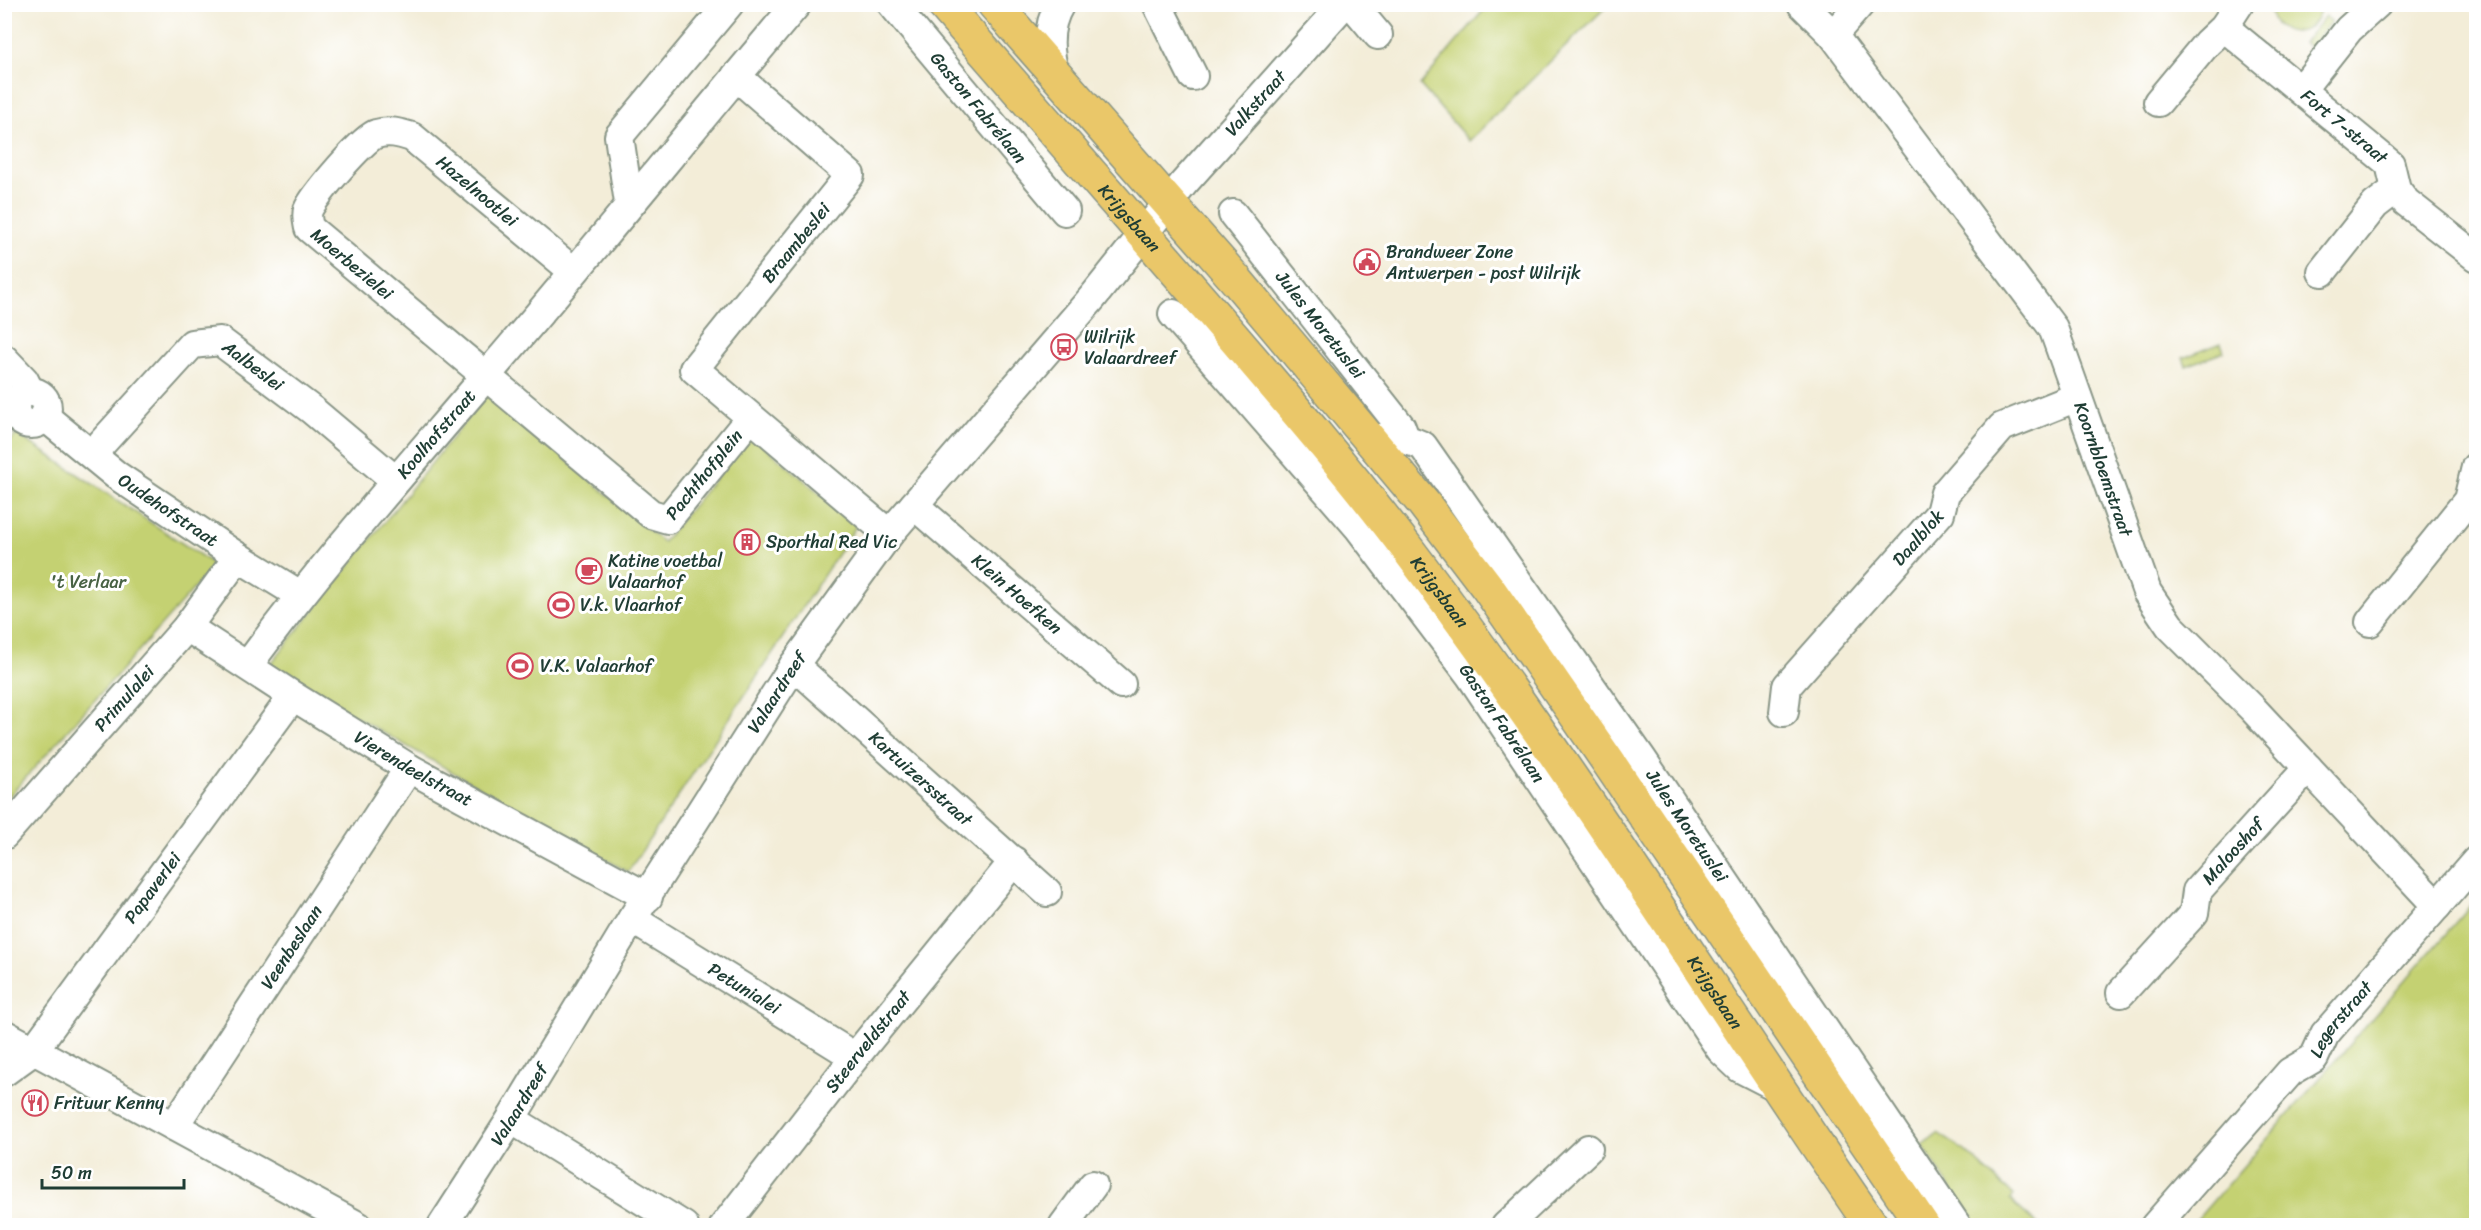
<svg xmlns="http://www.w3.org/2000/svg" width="2481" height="1230" viewBox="0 0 2481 1230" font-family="Sriracha,sans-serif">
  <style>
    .green { fill: #c4d172; stroke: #728753; stroke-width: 1.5 }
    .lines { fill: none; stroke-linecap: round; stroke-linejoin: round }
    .minor-casing { stroke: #899586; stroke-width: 32 }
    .major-casing { stroke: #899586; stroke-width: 36 }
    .minor { stroke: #fff; stroke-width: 28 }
    .major { stroke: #eac769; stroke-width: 33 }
    .labels { text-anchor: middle; stroke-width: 6; stroke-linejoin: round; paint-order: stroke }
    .street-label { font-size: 18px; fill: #1f3d34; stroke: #fff }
    .poi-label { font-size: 18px; fill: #1f3d34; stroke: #fff; text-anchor: start }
    .park-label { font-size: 18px; fill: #486244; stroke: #fff }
  </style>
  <rect width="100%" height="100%" fill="#fff"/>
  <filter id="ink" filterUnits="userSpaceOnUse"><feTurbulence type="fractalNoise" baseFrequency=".0167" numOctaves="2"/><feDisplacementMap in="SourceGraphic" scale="12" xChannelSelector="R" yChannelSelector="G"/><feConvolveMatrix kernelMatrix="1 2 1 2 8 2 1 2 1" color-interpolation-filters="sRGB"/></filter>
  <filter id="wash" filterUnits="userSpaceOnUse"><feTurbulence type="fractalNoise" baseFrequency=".008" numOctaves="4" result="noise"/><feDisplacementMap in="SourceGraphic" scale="24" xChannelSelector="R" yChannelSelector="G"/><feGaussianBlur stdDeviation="1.35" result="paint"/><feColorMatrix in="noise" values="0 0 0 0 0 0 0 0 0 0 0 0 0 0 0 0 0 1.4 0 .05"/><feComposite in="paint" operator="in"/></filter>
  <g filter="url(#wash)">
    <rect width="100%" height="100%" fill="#f3edd8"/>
    <!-- green -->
    <g class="green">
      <path d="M 1488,5 L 1608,5 L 1469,141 L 1420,85 Z"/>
      <path d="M 2270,5 L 2305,5 L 2320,9 C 2313,44 2268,36 2270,5 Z"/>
      <path d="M 2325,16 L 2331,22 L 2310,48 L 2303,43 Z"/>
      <path d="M 2221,343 L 2224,352 L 2186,366 L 2183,358 Z"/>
      <path d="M 488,393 L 663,542 L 751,435 L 857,525 L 628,872 L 268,667 Z"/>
      <path d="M 17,434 L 215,565 L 5,801 L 4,447 Z"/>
      <path d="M 2476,899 L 2476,1225 L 2192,1225 Z"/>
      <path d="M 1938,1133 L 1965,1151 L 2013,1195 L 2010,1200 L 2038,1225 L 1974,1225 L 1922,1145 Z"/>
    </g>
  </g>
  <g filter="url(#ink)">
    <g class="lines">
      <!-- minor casing -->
      <g class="minor-casing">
        <g id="minor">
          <path id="s1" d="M 892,4 L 1065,211"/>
          <path d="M 1157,4 L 1193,76"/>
          <path d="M 1352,4 L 1378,35"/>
          <path id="s2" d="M 1802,4 L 1833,35 L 2053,328 L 2147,592 L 2170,626 L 2252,708 L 2437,906"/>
          <path id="s3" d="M 2224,27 L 2390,164 L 2396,189 L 2406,202 L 2476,257"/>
          <path d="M 1833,35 L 1860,4"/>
          <path d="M 1055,75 C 1048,52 1046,27 1060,4"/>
          <path d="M 736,76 L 850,175 L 694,369 L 889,534"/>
          <path d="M 2301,90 L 2349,29 L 2377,4"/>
          <path d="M 2158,102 L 2207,43 L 2224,27 L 2239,4"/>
          <path d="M 629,203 L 619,136 L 729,4"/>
          <path id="s4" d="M 1233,214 L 1401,427 L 1405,438"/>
          <path id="s5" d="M 573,271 L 412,137 C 399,133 389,130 376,134 C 364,137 313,197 308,210 C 306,216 308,223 309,228 L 651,514 L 668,519 L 750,418"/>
          <path d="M 2322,272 L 2375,205 L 2396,189"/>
          <path id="s6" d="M 1205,305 L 1214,361 L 1359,528 L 1470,675 L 1721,1050 L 1740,1068 L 1779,1088"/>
          <path d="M 1173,314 L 1214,361"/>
          <path d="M 4,359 L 24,380 L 30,392"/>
          <circle cx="31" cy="408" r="16"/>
          <path id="s7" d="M 44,416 L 116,475 L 238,557 L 300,595"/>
          <path id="s8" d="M 1371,440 C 1389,435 1406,438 1423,446 L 1642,759 L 1957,1226"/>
          <path id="s9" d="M 92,454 L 192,344 L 220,341 L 312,410 L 395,480"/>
          <path id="s10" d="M 914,505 L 1121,684"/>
          <path d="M 2370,622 L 2468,500 L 2476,467"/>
          <path id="s11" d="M 187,627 L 293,696 L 409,768 L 648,897"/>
          <path id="s12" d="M 248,665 C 322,564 405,471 486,376 C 592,253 693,127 797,4"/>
          <path id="s13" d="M 794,665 L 1047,892"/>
          <path id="s14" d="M 1784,712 L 1787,686 L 1940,513 L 1945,493 L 2002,427 L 2077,397"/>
          <path id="s15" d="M 4,835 L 187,627 L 238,557"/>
          <path id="s16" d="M 632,919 L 855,1057"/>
          <path id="s17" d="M 2121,993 L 2194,913 L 2197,891 L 2308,768"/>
          <path d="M 4,1034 L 358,1226"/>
          <path id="s18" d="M 4,1072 L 33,1051 L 293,696"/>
          <path d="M 511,1119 L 684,1226"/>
          <path id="s19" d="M 174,1126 L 409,768"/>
          <path id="s20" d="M 442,1226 L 511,1119 L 632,919 L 794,665 L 889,534 L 1093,297 L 1184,183 L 1344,4"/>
          <path id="s21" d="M 724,1226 L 855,1057 L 1014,861"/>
          <path d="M 1063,1226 L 1093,1185"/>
          <path d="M 1506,1226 L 1588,1149"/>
          <path id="s22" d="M 2155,1226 L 2290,1072 L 2314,1058 L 2325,1034 L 2476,861"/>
        </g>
      </g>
      <!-- major casing -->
      <g class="major-casing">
        <g id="major">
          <path id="s23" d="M 943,4 C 1029,103 1115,202 1202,301 C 1276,387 1350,472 1418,563 C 1579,777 1720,1006 1872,1226"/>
          <path d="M 994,4 L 1237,281 L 1424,504 L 1488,588 L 1609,763 L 1923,1226"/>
        </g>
      </g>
      <!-- minor -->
      <use href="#minor" class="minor"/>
      <!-- major -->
      <use href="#major" class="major"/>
    </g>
  </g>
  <!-- icons -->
  <defs>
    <g id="civic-ring" transform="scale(1.35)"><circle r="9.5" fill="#fff" stroke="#d1495b" stroke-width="1.5"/><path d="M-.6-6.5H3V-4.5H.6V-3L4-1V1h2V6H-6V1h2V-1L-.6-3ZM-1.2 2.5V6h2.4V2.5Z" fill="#d1495b"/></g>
    <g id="bus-ring" transform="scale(1.35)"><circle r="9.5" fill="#fff" stroke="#d1495b" stroke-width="1.5"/><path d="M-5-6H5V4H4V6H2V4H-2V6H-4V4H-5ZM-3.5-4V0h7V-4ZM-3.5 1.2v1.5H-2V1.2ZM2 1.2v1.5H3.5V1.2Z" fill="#d1495b"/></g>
    <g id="building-ring" transform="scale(1.35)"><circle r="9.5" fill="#fff" stroke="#d1495b" stroke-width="1.5"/><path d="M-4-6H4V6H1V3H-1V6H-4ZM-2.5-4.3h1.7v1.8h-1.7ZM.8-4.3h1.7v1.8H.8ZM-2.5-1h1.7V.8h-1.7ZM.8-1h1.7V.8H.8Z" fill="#d1495b"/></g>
    <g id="cafe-ring" transform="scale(1.35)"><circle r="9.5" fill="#fff" stroke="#d1495b" stroke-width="1.5"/><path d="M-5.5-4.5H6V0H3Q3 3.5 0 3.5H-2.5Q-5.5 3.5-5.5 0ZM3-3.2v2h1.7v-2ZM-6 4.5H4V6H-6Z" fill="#d1495b"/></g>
    <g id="stadium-ring" transform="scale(1.35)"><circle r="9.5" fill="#fff" stroke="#d1495b" stroke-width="1.5"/><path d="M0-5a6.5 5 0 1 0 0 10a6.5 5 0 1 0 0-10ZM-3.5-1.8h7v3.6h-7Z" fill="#d1495b"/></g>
    <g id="restaurant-ring" transform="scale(1.35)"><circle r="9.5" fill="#fff" stroke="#d1495b" stroke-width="1.5"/><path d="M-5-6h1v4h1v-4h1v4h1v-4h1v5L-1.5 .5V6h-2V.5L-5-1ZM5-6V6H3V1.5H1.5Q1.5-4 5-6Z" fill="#d1495b"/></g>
  </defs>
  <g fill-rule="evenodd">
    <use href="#civic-ring" x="1367" y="262"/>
    <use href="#bus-ring" x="1064" y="347"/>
    <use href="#building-ring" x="747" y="542"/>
    <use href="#cafe-ring" x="589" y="571"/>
    <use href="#stadium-ring" x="561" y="605"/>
    <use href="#stadium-ring" x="520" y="666"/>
    <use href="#restaurant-ring" x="35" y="1103"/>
  </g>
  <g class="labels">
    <!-- street labels -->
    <g class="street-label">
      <text dy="6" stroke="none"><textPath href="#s20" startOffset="1390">Valkstraat</textPath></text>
      <text dy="6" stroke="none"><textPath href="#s1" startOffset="135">Gaston Fabrélaan</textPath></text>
      <text dy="6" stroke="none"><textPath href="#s3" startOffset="156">Fort 7-straat</textPath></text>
      <text transform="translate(477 191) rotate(40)" y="6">Hazelnootlei</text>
      <text dy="6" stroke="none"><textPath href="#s23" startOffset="284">Krijgsbaan</textPath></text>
      <text transform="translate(796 243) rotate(-51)" y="6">Braambeslei</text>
      <text dy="6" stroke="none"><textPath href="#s5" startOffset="423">Moerbezielei</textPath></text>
      <text dy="6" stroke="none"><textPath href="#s4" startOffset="141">Jules Moretuslei</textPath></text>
      <text dy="6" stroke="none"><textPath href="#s9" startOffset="218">Aalbeslei</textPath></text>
      <text dy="6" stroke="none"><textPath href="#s12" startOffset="298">Koolhofstraat</textPath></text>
      <text dy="6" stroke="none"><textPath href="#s2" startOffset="560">Koornbloemstraat</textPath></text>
      <text dy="6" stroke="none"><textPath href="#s5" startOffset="888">Pachthofplein</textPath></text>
      <text dy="6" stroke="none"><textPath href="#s7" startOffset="156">Oudehofstraat</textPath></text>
      <text dy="6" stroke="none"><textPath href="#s14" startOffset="224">Daalblok</textPath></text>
      <text dy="6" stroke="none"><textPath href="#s23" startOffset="770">Krijgsbaan</textPath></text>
      <text dy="6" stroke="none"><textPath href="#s10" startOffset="136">Klein Hoefken</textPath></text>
      <text dy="6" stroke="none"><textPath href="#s20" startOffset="630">Valaardreef</textPath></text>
      <text dy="6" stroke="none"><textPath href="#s15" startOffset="182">Primulalei</textPath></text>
      <text dy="6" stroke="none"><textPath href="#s6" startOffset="520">Gaston Fabrélaan</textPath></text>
      <text dy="6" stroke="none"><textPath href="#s11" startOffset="267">Vierendeelstraat</textPath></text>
      <text dy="6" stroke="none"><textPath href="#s13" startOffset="170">Kartuizersstraat</textPath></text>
      <text dy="6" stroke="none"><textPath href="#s8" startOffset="516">Jules Moretuslei</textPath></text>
      <text dy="6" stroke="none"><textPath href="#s17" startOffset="184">Malooshof</textPath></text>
      <text dy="6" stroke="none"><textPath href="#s18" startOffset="238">Papaverlei</textPath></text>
      <text dy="6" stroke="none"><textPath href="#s19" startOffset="214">Veenbeslaan</textPath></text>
      <text dy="6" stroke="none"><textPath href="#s16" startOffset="132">Petunialei</textPath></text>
      <text dy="6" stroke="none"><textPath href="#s23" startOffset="1256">Krijgsbaan</textPath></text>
      <text dy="6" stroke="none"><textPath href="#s22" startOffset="280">Legerstraat</textPath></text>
      <text dy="6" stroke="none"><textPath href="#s21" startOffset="234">Steerveldstraat</textPath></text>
      <text dy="6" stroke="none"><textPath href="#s20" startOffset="144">Valaardreef</textPath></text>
    </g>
    <!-- poi labels -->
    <g class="poi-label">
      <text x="1386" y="258">Brandweer Zone<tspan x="1386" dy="21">Antwerpen - post Wilrijk</tspan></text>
      <text x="1084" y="343">Wilrijk<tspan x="1084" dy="21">Valaardreef</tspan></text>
      <text x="766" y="548">Sporthal Red Vic</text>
      <text x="608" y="567">Katine voetbal<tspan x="608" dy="21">Valaarhof</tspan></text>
      <text x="580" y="611">V.k. Vlaarhof</text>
      <text x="540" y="672">V.K. Valaarhof</text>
      <text x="54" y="1109">Frituur Kenny</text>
    </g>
    <!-- park labels -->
    <g class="park-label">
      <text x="88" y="588">'t Verlaar</text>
    </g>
  </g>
  <!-- margin -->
  <rect width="2481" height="1230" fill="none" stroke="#fff" stroke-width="24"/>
  <!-- scale -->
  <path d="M42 1179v9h142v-9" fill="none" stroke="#1f3d34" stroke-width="3"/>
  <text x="51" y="1179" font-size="18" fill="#1f3d34" stroke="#ffffff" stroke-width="4.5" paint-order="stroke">50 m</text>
</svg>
